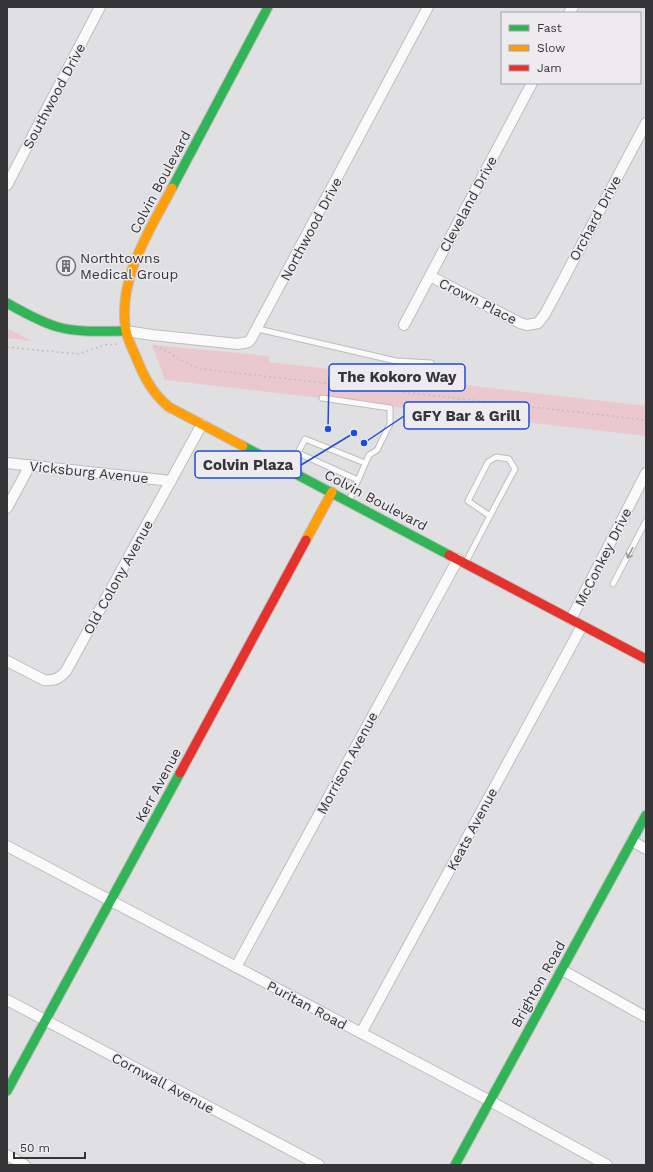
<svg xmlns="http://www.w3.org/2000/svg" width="653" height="1172" viewBox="0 0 653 1172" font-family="'Work Sans',sans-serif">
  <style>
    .green { fill: #eac8ce }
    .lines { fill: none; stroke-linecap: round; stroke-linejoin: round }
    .lane-casing { stroke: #bebdbf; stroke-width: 7 }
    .street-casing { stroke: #bebdbf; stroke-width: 12 }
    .fast-casing { stroke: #bebdbf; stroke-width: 11 }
    .slow-casing { stroke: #bebdbf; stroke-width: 11 }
    .jam-casing { stroke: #bebdbf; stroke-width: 11 }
    .path { stroke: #bfbfc0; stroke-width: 1.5; stroke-dasharray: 2 3; stroke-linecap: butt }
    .lane { stroke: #fafafa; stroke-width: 5 }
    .street { stroke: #fafafa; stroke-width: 10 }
    .fast { stroke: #30b455; stroke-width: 9 }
    .slow { stroke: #ff9f0a; stroke-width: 9 }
    .jam { stroke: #e5322d; stroke-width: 9 }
    .oneway { stroke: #989798 }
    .labels { text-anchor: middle; stroke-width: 3; stroke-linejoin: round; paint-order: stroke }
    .street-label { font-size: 14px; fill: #353436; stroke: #edebef }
    .poi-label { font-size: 14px; fill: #353436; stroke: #edebef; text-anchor: start }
    .leader { fill: none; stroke: #1d4ed8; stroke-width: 1.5 }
    .callout-dot { fill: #1d4ed8; stroke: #edebef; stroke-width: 1.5 }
    .callout { fill: #edebef; stroke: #1d4ed8; stroke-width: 1.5 }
    .callout-label { font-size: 15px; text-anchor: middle; font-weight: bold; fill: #353436 }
  </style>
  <rect width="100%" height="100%" fill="#e0dfe1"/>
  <!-- green -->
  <g class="green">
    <path d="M 7,328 L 32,341 L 7,338 Z"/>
    <path d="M 152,345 L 269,356 L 269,362 L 646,406 L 646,436 L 165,380 Z"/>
  </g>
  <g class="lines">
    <!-- lane casing -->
    <g class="lane-casing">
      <g id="lane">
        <path d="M 258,329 L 396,361 L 431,363"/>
        <path d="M 322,398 L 390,408 L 390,424 L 377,450 L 369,455 L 349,501"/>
        <path d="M 298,453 L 358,480"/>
        <path d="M 289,470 L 305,439 L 365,463"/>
        <path d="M 466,562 C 482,531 498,500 515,469 L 509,459 L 496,457 L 488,462 L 468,501 L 490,516"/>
        <path d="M 613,584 L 646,521"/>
      </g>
    </g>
    <!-- street casing -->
    <g class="street-casing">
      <g id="street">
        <path d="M 569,13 L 573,7"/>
        <path d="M 7,185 L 100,7"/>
        <path d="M 430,276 L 520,323 L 527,325 L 538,323 L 545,314 L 646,123"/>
        <path d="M 404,325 L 532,83"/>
        <path d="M 126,331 L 152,335 L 238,344 L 248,342 L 251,339 L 428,7"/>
        <path d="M 7,463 L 171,481"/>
        <path d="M 7,508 L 30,465"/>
        <path d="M 571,619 L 646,473"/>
        <path d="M 7,661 L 44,680 C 54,681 59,679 66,671 L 202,424"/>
        <path d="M 632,841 L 646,849"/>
        <path d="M 7,846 L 490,1101 L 607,1165"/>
        <path d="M 236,967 L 458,559"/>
        <path d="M 562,970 L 646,1017"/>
        <path d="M 7,1000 L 319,1165"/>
        <path d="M 361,1033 L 582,626"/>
        <path d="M 7,1155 L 25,1165"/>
      </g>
    </g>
    <!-- fast casing -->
    <g class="fast-casing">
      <g id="fast">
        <path d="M 172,188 L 268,7"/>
        <path d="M 7,303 C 23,312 40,322 58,327 C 80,333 103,331 126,331"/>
        <path d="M 243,446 L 449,555"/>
        <path d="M 7,1091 L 180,773"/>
        <path d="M 455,1165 L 646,815"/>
      </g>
    </g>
    <!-- slow casing -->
    <g class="slow-casing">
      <g id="slow">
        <path d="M 172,188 C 149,232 117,279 126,331 C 128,340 132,348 136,357 C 144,377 152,393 169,407 L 243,446"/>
        <path d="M 306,540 L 332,492"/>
      </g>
    </g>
    <!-- jam casing -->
    <g class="jam-casing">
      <g id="jam">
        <path d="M 449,555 L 646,659"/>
        <path d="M 180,773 L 306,540"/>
      </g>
    </g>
    <!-- path -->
    <g class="path">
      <path d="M 155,346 C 172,352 184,365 202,369 L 646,420"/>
      <path d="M 7,347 L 78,354 L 105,345 L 119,344"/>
    </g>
    <!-- lane -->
    <use href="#lane" class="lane"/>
    <!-- street -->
    <use href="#street" class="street"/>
    <!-- fast -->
    <use href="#fast" class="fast"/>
    <!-- slow -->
    <use href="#slow" class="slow"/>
    <!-- jam -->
    <use href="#jam" class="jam"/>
  </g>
  <!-- one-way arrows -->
  <defs><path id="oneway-shaft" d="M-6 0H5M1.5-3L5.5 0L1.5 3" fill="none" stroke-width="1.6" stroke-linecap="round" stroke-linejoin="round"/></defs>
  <use class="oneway" href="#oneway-shaft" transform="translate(630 553) rotate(117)"/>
  <!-- icons -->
  <defs>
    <g id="building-ring" transform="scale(1)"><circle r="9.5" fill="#edebef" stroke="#717072" stroke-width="1.5"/><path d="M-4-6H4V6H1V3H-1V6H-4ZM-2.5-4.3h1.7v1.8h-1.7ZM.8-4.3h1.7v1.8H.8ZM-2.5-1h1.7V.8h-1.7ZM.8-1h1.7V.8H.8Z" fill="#717072"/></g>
  </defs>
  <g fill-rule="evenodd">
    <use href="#building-ring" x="66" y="266"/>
  </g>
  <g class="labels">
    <!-- street labels -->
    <g class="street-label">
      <text transform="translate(54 96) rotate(-62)" y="5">Southwood Drive</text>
      <text transform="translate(160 182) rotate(-62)" y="5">Colvin Boulevard</text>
      <text transform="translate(468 204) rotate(-62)" y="5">Cleveland Drive</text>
      <text transform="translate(595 218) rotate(-62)" y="5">Orchard Drive</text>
      <text transform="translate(311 229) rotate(-62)" y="5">Northwood Drive</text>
      <text transform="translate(478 301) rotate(27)" y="5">Crown Place</text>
      <text transform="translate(89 472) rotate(6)" y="5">Vicksburg Avenue</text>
      <text transform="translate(376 500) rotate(28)" y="5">Colvin Boulevard</text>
      <text transform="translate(603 557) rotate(-63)" y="5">McConkey Drive</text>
      <text transform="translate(118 577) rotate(-61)" y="5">Old Colony Avenue</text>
      <text transform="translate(347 763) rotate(-62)" y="5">Morrison Avenue</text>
      <text transform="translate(158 785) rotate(-62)" y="5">Kerr Avenue</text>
      <text transform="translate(472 829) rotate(-62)" y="5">Keats Avenue</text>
      <text transform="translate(538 984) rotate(-61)" y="5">Brighton Road</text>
      <text transform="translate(307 1005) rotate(28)" y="5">Puritan Road</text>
      <text transform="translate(163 1083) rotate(28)" y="5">Cornwall Avenue</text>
    </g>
    <!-- poi labels -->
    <g class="poi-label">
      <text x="80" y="263">Northtowns<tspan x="80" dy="16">Medical Group</tspan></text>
    </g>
  </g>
  <!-- callouts -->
  <path class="leader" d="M328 429L329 377M364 443L404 416M354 433L301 465"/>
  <g class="callout-dot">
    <circle cx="328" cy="429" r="4"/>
    <circle cx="364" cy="443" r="4"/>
    <circle cx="354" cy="433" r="4"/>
  </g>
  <g class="callout">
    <rect x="329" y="364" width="136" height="27" rx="4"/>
    <rect x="404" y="402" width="125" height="27" rx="4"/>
    <rect x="195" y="451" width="106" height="27" rx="4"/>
  </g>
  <g class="callout-label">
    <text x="397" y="382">The Kokoro Way</text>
    <text x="466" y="421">GFY Bar &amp; Grill</text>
    <text x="248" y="470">Colvin Plaza</text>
  </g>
  <!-- border -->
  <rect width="653" height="1172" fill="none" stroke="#353436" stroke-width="16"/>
  <!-- legend -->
  <rect x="501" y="12" width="140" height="72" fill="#edebef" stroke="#a3a2a5"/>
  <rect x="509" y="25" width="20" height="6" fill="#30b455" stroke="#a3a2a5"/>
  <text x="537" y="32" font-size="12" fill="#353436">Fast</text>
  <rect x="509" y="45" width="20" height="6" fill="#ff9f0a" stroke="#a3a2a5"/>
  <text x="537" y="52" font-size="12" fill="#353436">Slow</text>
  <rect x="509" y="65" width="20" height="6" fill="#e5322d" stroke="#a3a2a5"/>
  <text x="537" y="72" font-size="12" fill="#353436">Jam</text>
  <!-- scale -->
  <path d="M14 1152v6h71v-6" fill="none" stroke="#353436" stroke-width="2"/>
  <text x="20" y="1152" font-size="12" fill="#353436" stroke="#edebef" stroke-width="3" paint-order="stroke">50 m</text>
</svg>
